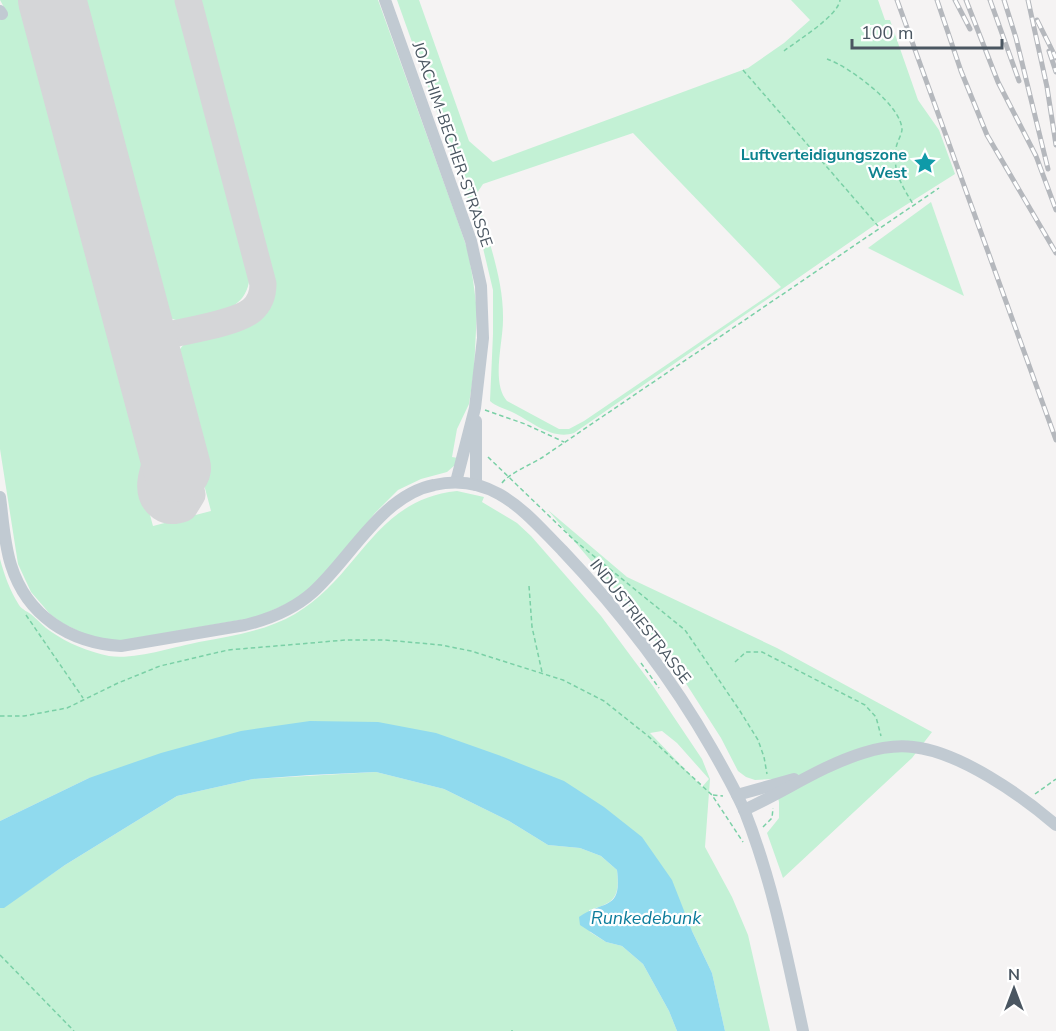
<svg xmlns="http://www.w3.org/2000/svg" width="1056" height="1031" viewBox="0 0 1056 1031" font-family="'Nunito Sans',sans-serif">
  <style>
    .green { fill: #c3f1d5; fill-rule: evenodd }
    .water { fill: #90daee }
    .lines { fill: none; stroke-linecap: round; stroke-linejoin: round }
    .taxiway { stroke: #d5d6d8; stroke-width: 27 }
    .runway { stroke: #d5d6d8; stroke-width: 68 }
    .path { stroke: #7ad0a6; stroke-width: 1.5; stroke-dasharray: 4.5 3; stroke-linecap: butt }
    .minor { stroke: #c1cad2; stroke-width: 12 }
    .rail-casing { stroke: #b5b8bd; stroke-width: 5 }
    .rail { stroke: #fff; stroke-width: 3; stroke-dasharray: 9; stroke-linecap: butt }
    .labels { text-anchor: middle; stroke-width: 4.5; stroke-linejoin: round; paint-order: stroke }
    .street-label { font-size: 16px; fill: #4a5661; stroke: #fff }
    .culture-label { font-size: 16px; font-weight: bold; fill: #0d838f; stroke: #fff; text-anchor: end }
    .water-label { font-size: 18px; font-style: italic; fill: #0c7c9b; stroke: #fff }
  </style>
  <rect width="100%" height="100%" fill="#f5f3f3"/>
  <!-- green -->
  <g class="green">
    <path d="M 0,0 L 28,0 L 149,456 L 141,482 L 153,526 L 211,511 L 175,375 C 168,300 291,366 266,262 L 197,0 L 378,0 L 457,219 L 468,251 L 473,280 L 477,310 L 474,371 L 469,404 L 457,429 L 452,457 L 458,458 L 455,465 L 447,472 L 421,479 L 398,490 L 375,513 L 331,568 L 303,594 L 291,602 L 257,617 L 119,641 L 90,637 L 62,623 L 50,614 L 31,592 L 18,564 L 0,449 L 0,16 L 6,11 Z"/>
    <path d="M 76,0 L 179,0 L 249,265 C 253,298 235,309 206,317 C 188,322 173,324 158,310 Z"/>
    <path d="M 397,0 L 419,0 L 469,141 L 493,162 L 748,68 L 784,43 L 810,20 L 791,0 L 878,0 L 885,20 L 890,20 L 918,100 L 939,130 L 955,174 L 879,222 L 574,433 C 553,440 533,423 516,414 C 507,409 498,408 490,401 L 493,334 L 493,290 L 478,227 ZM 633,133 L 781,287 L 584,421 L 569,429 L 559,429 L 507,401 C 491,383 503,343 503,320 C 504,276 485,235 477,193 L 483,184 Z"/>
    <path d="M 931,202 L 964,296 L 868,248 Z"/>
    <path d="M 457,491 L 484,497 L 482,502 L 517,523 L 531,536 L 601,616 L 653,686 L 702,759 L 710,779 L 705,847 L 732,897 L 748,935 L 770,1031 L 725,1031 L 712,973 L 692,931 L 501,756 L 89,778 L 0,821 L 0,559 C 4,574 10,591 19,605 C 22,610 29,612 33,616 C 39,621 44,627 50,631 C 67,643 89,652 109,656 C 135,660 173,647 199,642 C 231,636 266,631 295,614 C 360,576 373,500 457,491 ZM 662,731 L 677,743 L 709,779 L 702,787 L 650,733 Z"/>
    <path d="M 548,510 L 627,577 L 777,648 L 932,732 L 912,758 L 783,878 L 767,833 L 779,818 L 779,802 L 773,779 L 755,780 L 746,777 L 738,771 L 721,738 L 678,671 L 624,600 Z"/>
    <path d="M 376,772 L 444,789 L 509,821 L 548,845 L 580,848 L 601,856 L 617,870 C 620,897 615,903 589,910 L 590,932 L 606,942 L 622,946 L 643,964 L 669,1011 L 677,1031 L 0,1031 L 0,908 L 4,907 L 65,865 L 177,796 L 253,779 Z"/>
  </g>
  <!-- water -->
  <path class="water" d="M 310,721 L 378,722 L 436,733 L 501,756 L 564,781 L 604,807 L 642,837 L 672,880 L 692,931 L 712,973 L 725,1031 L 677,1031 L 669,1011 L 643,964 L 622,946 L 606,942 L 580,925 L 579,917 C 605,899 622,911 617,870 L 601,856 L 580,848 L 548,845 L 509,821 L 444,789 L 376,772 L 310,775 L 253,779 L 177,796 L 65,865 L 4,908 L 0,908 L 0,821 L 89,778 L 161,753 L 241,731 Z"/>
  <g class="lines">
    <!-- taxiway -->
    <g class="taxiway">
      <path d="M 136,312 C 144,327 151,333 169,335 C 190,330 237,323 252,310 C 260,303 263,294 263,284 L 188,0"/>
      <path d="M 158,399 C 152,373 142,353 169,335"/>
      <path d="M 166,428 C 164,451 136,489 161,507 C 168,512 176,511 184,508 L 192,495 L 190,484 L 177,468"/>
    </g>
    <!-- runway -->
    <path class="runway" d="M 52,0 L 177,468"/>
    <!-- path -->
    <g class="path">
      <path d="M 784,51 C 798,40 838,16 840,0"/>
      <path d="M 827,59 C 848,66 902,105 902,130 C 901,136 897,142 896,148 C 892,170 902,186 913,204"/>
      <path d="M 743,70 L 878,226"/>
      <path d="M 485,410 L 525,424 L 564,442"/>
      <path d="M 488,457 L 574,540 L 685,630 L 740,711 L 758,740 L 764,757 L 767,774"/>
      <path d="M 502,483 C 508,474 532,464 543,457 L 939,188"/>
      <path d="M 529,586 L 532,627 L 542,672"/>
      <path d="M 26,615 L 83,698"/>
      <path d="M 735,662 L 746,652 L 762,652 L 865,705 L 876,717 L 881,736"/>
      <path d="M 641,663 L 659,688"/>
      <path d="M 0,716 L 24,716 L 67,708 L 118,683 L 160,666 L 228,650 L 346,640 L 385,640 L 441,645 L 471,651 L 563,680 L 604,701 L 648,736 L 712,795 L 743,842"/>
      <path d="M 1035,794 L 1056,779"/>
      <path d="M 713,795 L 723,796"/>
      <path d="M 763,827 L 772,818 L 773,808"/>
      <path d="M 0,955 L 74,1031"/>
      <path d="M 512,1031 L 512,1030"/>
    </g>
    <!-- minor -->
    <g class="minor">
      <path d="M 385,0 L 471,241 L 481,286 L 483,338 L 475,408 L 456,482"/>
      <path d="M 0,11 L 2,14"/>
      <path d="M 476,421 L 476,485"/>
      <path d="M 0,497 C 3,519 4,543 11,565 C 27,616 70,643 121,646 L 245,625 C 270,619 294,609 313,592 C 350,559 382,495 434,485 C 456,480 479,483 499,494 C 524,508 542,530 562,550 C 619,610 671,677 712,749 C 724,770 736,791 745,812 C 773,883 787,957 803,1031"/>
      <path d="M 737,795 L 794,779"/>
      <path d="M 744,810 C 784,792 821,766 863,753 C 879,748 897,745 913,747 C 960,752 1021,795 1056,825"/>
    </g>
    <!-- rail casing -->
    <g class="rail-casing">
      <g id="rail">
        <path d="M 897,0 L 1056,440"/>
        <path d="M 937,0 L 961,71 L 987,135 L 1056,253"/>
        <path d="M 955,0 L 970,29"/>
        <path d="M 966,0 L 998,82 L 1036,156 L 1056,210"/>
        <path d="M 990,0 L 1019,81"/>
        <path d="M 1004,0 L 1016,38 L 1048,169"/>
        <path d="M 1028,0 L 1047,87 L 1056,145"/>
        <path d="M 1037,20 L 1056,58"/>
        <path d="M 1049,51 L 1056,72"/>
      </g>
    </g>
    <!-- rail -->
    <use href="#rail" class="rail"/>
  </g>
  <!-- icons -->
  <defs>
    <g id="sight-bare" transform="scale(1.8)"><path d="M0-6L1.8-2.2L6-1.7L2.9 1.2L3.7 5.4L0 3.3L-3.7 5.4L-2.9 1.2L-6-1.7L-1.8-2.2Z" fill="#0f9aa8" stroke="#fff" stroke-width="2.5" paint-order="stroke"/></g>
  </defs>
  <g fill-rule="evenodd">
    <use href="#sight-bare" x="925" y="163"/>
  </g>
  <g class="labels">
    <!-- street labels -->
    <g class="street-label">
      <text transform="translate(453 144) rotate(71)" y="6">JOACHIM-BECHER-STRASSE</text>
      <text transform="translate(641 621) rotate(52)" y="6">INDUSTRIESTRASSE</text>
    </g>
    <!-- culture labels -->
    <g class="culture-label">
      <text x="907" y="160">Luftverteidigungszone<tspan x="907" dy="18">West</tspan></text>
    </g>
    <!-- water labels -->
    <g class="water-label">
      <text x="646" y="924">Runkedebunk</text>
    </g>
  </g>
  <!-- north arrow -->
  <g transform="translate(1014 989)" stroke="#ffffff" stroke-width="4.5" paint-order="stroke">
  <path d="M0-4.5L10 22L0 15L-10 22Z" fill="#4a5661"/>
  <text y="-9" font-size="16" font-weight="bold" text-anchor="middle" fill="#4a5661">N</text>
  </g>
  <!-- scale -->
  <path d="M852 39v9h150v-9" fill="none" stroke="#4a5661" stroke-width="3"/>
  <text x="861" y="39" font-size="18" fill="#4a5661" stroke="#ffffff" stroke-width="4.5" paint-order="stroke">100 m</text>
</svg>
